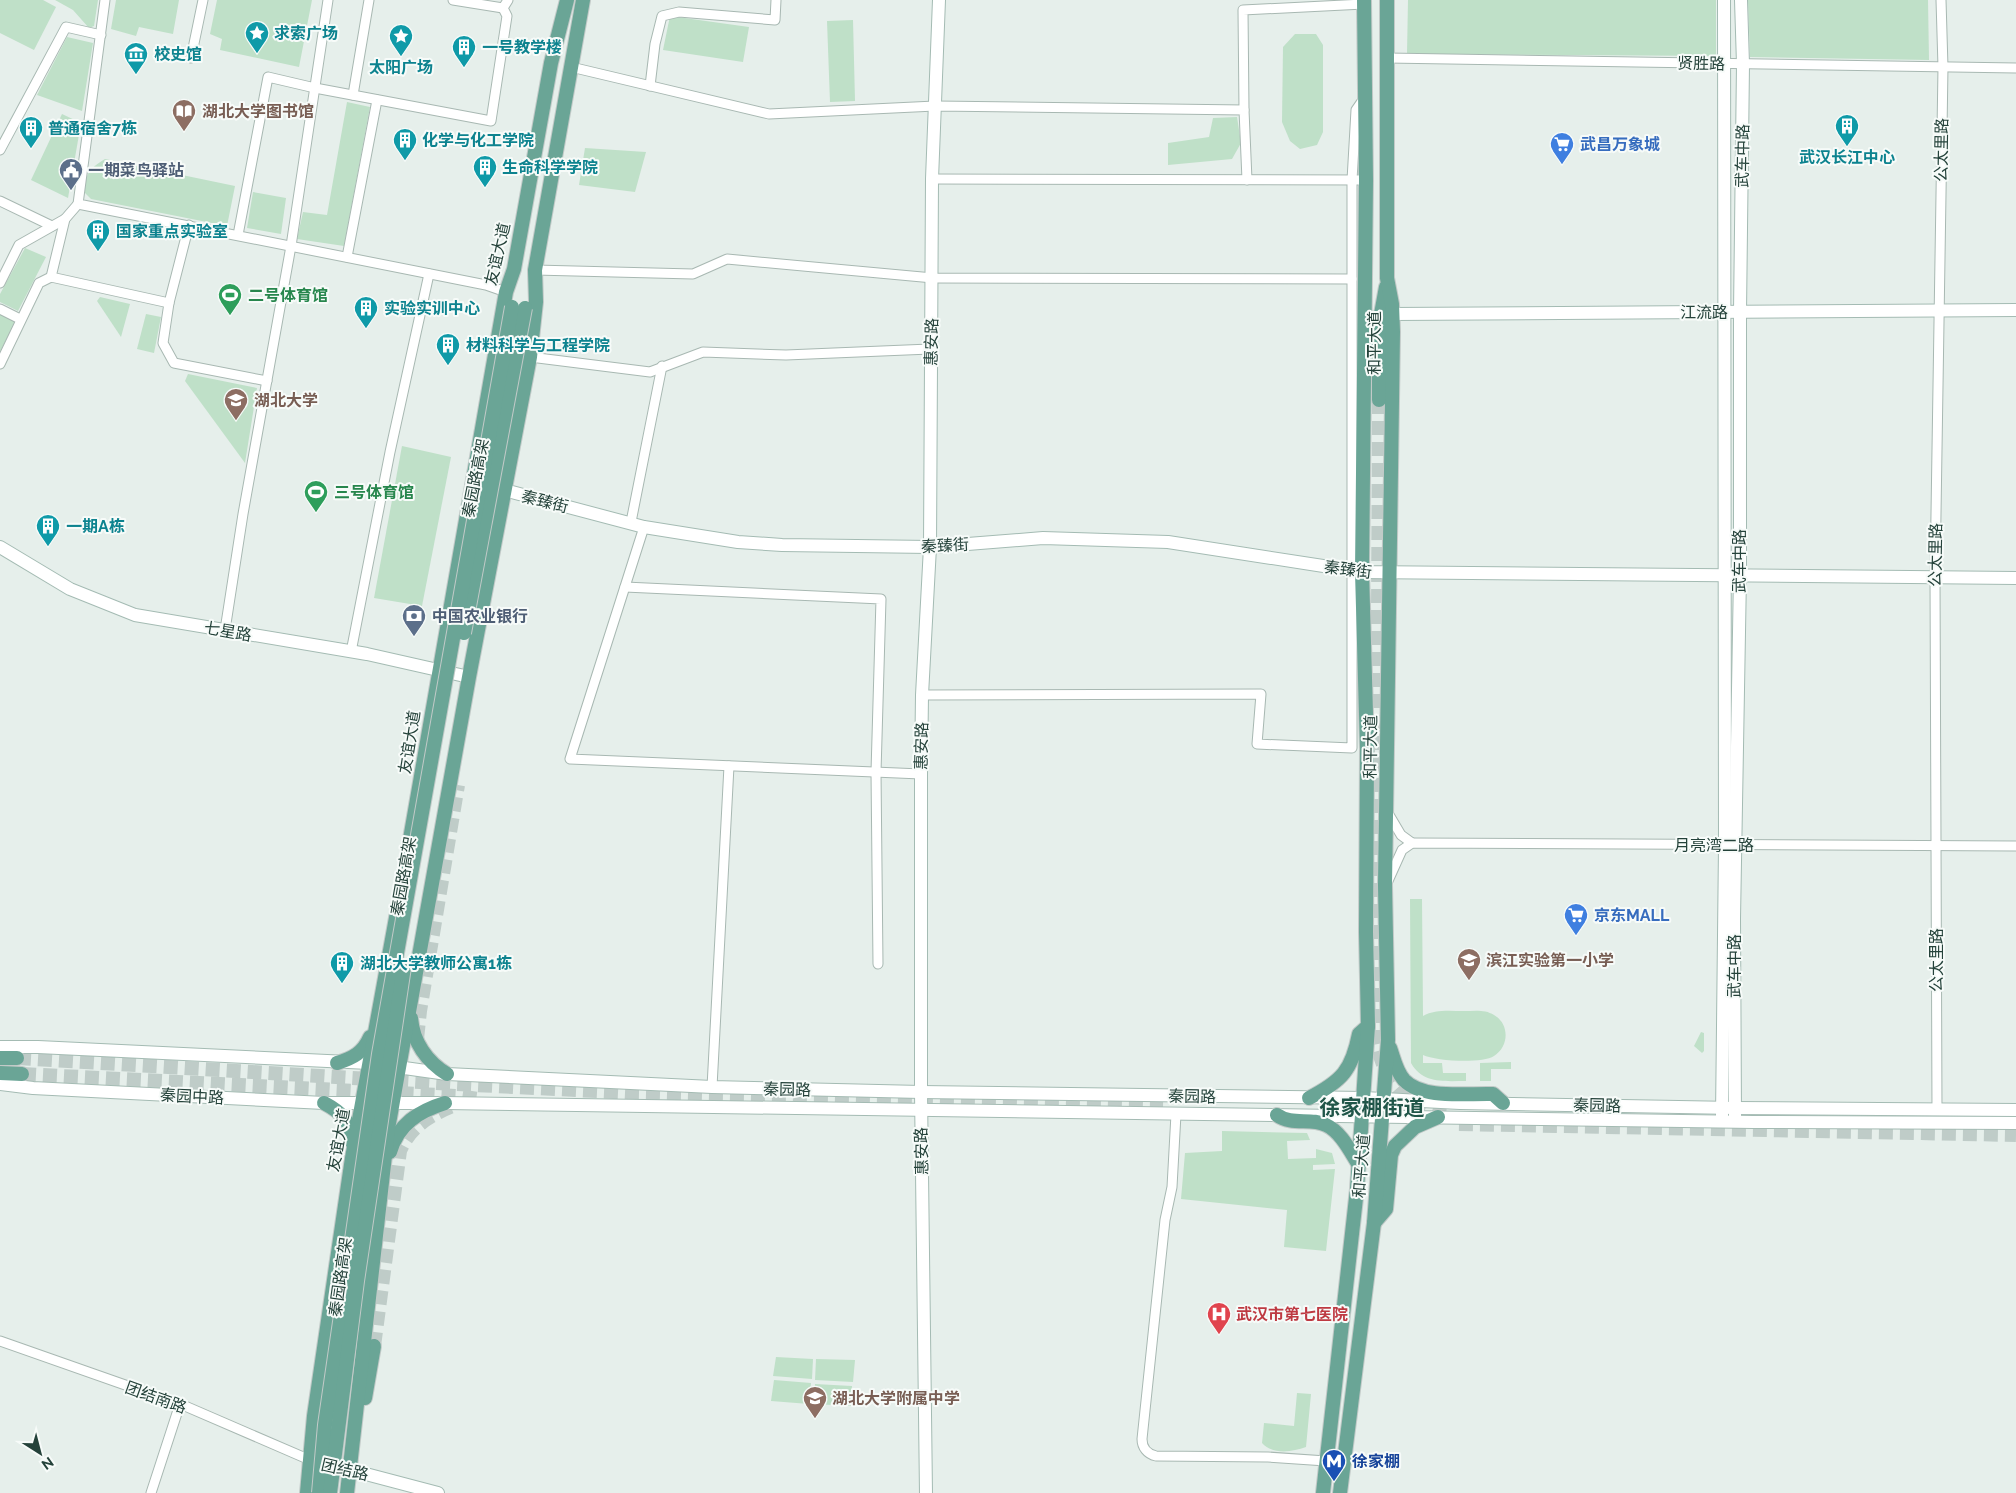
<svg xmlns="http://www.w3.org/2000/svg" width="2016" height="1493" viewBox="0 0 2016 1493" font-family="Raleway,'Noto Sans SC',sans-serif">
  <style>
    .green { fill: #bfe0c8 }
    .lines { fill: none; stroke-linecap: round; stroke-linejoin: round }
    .primary-tunnel { stroke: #bfccc8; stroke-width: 14; stroke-dasharray: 14 7; stroke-linecap: butt }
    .street-casing { stroke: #a8b8b2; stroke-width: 11 }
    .secondary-casing { stroke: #a4bbb3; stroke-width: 14 }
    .primary-casing { stroke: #c2cac8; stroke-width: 16 }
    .street { stroke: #fff; stroke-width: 9 }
    .secondary { stroke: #fff; stroke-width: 12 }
    .primary { stroke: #6aa596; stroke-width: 14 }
    .primary-bridge-casing { stroke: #c2cac8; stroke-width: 16; stroke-linecap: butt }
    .primary-bridge { stroke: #6aa596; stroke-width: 14 }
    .labels { text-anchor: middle; stroke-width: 4; stroke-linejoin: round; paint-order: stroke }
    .culture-label { font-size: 16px; font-weight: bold; fill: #0d838f; stroke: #f7fbf9; text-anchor: start }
    .street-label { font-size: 16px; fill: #24423a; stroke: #f7fbf9 }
    .education-label { font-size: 16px; font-weight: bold; fill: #785e54; stroke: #f7fbf9; text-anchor: start }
    .shop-label { font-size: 16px; font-weight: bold; fill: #366cbe; stroke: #f7fbf9; text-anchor: start }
    .service-label { font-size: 16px; font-weight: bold; fill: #4e5e75; stroke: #f7fbf9; text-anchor: start }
    .leisure-label { font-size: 16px; font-weight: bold; fill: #27864d; stroke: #f7fbf9; text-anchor: start }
    .health-label { font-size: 16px; font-weight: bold; fill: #be3a42; stroke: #f7fbf9; text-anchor: start }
    .transit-label { font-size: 16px; font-weight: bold; fill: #164399; stroke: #f7fbf9; text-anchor: start }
    .district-label { font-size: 21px; font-weight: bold; fill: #1f5548; stroke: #f7fbf9 }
  </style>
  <rect width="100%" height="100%" fill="#e6efeb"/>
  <!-- green -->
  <g class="green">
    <path d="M 0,0 L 43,0 L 56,7 L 34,50 L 0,33 Z"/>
    <path d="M 55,0 L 98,0 L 94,26 L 89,28 L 73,10 Z"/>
    <path d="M 116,0 L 179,0 L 173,34 L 139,27 L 136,36 L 111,29 Z"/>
    <path d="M 217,0 L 312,0 L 299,67 L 220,50 L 222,39 L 210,34 Z"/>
    <path d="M 1408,0 L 1716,0 L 1716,56 L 1407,54 Z"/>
    <path d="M 1748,0 L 1928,0 L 1929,60 L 1750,57 Z"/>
    <path d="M 670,16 L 749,27 L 743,62 L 663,50 Z"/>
    <path d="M 853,20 L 855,101 L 830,102 L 827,21 Z"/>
    <path d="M 1295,34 L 1316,34 L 1323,45 L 1323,132 L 1317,145 L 1300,149 L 1290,141 L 1282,122 L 1283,47 Z"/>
    <path d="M 67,37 L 93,43 L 82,111 L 37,95 Z"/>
    <path d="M 347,102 L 370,107 L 344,246 L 297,239 L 303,212 L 327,215 Z"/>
    <path d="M 62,114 L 81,123 L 68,198 L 31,180 Z"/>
    <path d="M 1237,117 L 1241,143 L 1232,159 L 1168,165 L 1168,143 L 1209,137 L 1213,118 Z"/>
    <path d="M 585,148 L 646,152 L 635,192 L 579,185 Z"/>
    <path d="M 105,159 L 235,186 L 227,226 L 91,199 L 83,191 C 87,172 89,169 105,159 Z"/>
    <path d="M 253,192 L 286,198 L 281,234 L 247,228 Z"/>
    <path d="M 25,248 L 46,257 L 18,311 L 0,302 L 0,294 Z"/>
    <path d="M 100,297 L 130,304 L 121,337 L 97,301 Z"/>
    <path d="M 0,314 L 15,321 L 0,352 Z"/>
    <path d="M 146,314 L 161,317 L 154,353 L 137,349 Z"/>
    <path d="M 188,374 L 257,388 L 245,463 L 185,381 Z"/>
    <path d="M 402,446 L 451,457 L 422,606 L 374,598 Z"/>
    <path d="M 1410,899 L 1422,899 L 1423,1016 C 1435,1009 1450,1011 1464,1011 C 1474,1011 1485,1009 1494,1015 C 1510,1024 1509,1047 1494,1056 C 1482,1064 1435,1061 1423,1055 L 1423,1063 L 1442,1063 L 1443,1073 L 1466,1073 L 1466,1081 C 1444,1081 1423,1084 1411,1063 Z"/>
    <path d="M 1701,1032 L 1704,1033 L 1704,1051 L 1702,1053 L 1694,1046 Z"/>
    <path d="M 1511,1062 L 1511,1069 L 1491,1069 L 1491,1081 L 1480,1081 L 1480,1063 Z"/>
    <path d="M 1222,1131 L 1307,1133 L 1310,1140 L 1287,1141 L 1288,1159 L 1316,1158 L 1316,1149 L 1332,1153 L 1335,1164 L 1313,1165 L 1313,1170 L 1335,1169 L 1326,1251 L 1284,1247 L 1287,1210 L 1181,1199 L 1185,1153 L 1222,1151 Z"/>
    <path d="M 776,1357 L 813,1359 L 812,1379 L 773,1376 Z"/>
    <path d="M 816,1359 L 855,1360 L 853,1382 L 815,1380 Z"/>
    <path d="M 774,1380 L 811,1383 L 809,1404 L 771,1401 Z"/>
    <path d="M 815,1384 L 852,1386 L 851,1406 L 814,1404 Z"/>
    <path d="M 1297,1393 L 1311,1394 L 1306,1447 C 1292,1452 1273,1455 1262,1443 L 1264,1423 L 1294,1426 Z"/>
  </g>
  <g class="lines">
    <!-- primary-tunnel -->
    <g class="primary-tunnel">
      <path d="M 1379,400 L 1376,1036 C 1382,1082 1407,1109 1453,1114"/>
      <path d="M 417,1039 L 420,1011 L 458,785"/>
      <path d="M 17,1058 L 455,1084 L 635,1093 L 1163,1107"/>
      <path d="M 22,1074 L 457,1096 L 478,1099"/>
      <path d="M 1459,1124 L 2016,1135"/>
      <path d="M 374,1346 L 400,1151 C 409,1128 430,1115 453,1106"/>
    </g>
    <!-- street casing -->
    <g class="street-casing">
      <g id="street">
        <path d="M 105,0 L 78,204 L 486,285 L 506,292"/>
        <path d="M 453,0 L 503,8"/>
        <path d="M 191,58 L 203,0"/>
        <path d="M 1387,58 L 2016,68"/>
        <path d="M 571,67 L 769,114 L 935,106 L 1244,110 L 1247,180"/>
        <path d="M 650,86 L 655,44 L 662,16 L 679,12 L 775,20 L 776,0"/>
        <path d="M 353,95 L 369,0"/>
        <path d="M 1244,110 L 1243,10 L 1364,4"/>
        <path d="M 0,150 L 66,27 L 101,35"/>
        <path d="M 932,179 L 1366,180"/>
        <path d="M 0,201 L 52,226"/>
        <path d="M 189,225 L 169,303 L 163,343 L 174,363 L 267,381"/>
        <path d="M 238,235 L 268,77 L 315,88 L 491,121 L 507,16 L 503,8 L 508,0"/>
        <path d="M 347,257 L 377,100"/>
        <path d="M 535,270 L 693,274 L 727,259 L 933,278 L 1352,279"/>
        <path d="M 51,277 L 65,219 L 78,204"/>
        <path d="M 0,283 L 19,245 L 65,219"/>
        <path d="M 0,309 L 20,319"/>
        <path d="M 530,357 L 650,372 L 703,352 L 786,355 L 930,349"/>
        <path d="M 0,364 L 39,283 L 51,277 L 169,303"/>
        <path d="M 631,522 L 662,366"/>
        <path d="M 644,527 L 570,759 L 921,774"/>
        <path d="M 625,587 L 881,599 L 876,772 L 878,964"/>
        <path d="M 225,630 L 243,514 L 291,246 L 328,0"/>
        <path d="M 351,652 L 390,452 L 429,274"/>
        <path d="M 922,695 L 1261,694 L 1257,744 L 1352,748 L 1352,180 L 1356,110 L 1365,97"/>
        <path d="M 1388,813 L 1401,835 L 1412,843"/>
        <path d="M 1388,881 L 1402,850 L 1412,843 L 2016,846"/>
        <path d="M 712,1087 L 729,766"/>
        <path d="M 1937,1110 L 1935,577 L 1943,67 L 1941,0"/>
        <path d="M 1176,1114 L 1172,1187 L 1165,1220 L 1142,1439 C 1142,1447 1147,1454 1156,1456 L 1268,1457 L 1326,1461"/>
        <path d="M 0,1341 L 185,1406 L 310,1460"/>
        <path d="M 151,1493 L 180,1404"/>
      </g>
    </g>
    <!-- secondary casing -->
    <g class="secondary-casing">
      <g id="secondary">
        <path d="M 1392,314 L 2016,310"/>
        <path d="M 504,490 L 644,527 L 738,542 L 782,545 L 930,547 L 1043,538 L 1168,542 L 1362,572 L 2016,578"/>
        <path d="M 0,547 L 70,589 L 135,615 L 367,654 L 469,677"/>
        <path d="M 0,1047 L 38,1047 L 369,1063 L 447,1074 L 712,1087 L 921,1092 L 1364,1098 L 1460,1103 L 1735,1108 L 2016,1110"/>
        <path d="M 0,1084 L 33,1088 L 324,1103 L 445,1103 L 1753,1122 L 2016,1123"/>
        <path d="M 1722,1116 L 1725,846 L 1724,0"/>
        <path d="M 1735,1116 L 1734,919 L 1740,575 L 1740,312 L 1743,64 L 1741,0"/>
        <path d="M 324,1463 L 438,1493"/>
        <path d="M 926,1493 L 921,1092 L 921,774 L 922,695 L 930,547 L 932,179 L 939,0"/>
      </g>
    </g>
    <!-- primary casing -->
    <g class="primary-casing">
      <g id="primary">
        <path d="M 1379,400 L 1379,325 L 1386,287"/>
        <path d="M 406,862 L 506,292 L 514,269 L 551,63 L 567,0"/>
        <path d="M 411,1018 C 413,1042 427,1062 447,1074"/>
        <path d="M 1390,1048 C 1394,1059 1396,1071 1404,1080 C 1423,1100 1467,1093 1493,1094 L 1503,1103"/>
        <path d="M 0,1058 L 17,1058"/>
        <path d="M 337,1063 C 353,1058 363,1053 370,1037"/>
        <path d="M 0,1073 L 22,1074"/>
        <path d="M 1309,1098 C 1342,1081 1352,1070 1359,1034 L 1368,1026"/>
        <path d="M 324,1103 C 341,1112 352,1122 352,1142"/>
        <path d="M 1277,1115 C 1292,1126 1311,1117 1326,1125 C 1341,1132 1350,1151 1359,1165"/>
        <path d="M 390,1152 C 398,1124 419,1111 445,1103"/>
        <path d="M 1374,1223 L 1386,1209 L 1391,1155 L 1395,1146 L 1415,1127 L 1438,1117"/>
        <path d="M 365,1398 L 374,1346"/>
        <path d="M 307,1493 L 314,1416 L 352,1158 L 402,885"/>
        <path d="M 347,1493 L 388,1129 L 469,677 L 530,357 L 536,302 L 535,270 L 583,0"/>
        <path d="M 1323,1493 L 1357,1189 L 1368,1026 L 1366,932 L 1367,749 L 1362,572 L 1366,180 L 1364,0"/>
        <path d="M 1340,1493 L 1374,1223 L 1388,1040 L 1385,885 L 1393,332 L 1392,304 L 1387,278 L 1387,0"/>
      </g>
    </g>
    <!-- street -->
    <use href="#street" class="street"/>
    <!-- secondary -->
    <use href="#secondary" class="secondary"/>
    <!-- primary -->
    <use href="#primary" class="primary"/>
    <!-- primary-bridge casing -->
    <g class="primary-bridge-casing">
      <g id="primary-bridge">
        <path d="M 464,633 L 525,308"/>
        <path d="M 319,1493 L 325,1425 L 379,1054 L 512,307"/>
        <path d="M 330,1493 L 357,1281 L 404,967"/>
      </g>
    </g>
    <!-- primary-bridge -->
    <use href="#primary-bridge" class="primary-bridge"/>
  </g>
  <!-- icons -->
  <defs>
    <g id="sight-pin" transform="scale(1.25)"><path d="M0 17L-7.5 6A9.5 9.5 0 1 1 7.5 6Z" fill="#0f9aa8" stroke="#f7fbf9"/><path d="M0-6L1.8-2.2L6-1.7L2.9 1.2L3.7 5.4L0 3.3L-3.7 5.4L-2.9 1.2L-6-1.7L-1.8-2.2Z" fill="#fff"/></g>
    <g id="building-pin" transform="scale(1.25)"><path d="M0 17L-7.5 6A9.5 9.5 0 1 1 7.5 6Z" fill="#0f9aa8" stroke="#f7fbf9"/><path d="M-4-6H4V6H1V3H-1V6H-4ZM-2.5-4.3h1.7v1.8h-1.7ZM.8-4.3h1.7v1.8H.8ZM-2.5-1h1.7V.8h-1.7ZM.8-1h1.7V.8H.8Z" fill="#fff"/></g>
    <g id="museum-pin" transform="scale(1.25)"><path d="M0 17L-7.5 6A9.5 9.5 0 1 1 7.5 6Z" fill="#0f9aa8" stroke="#f7fbf9"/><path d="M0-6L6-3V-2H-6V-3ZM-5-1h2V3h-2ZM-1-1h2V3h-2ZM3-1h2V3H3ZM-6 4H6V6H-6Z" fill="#fff"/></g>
    <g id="library-pin" transform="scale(1.25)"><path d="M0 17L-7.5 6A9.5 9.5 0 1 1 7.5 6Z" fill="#8d6e63" stroke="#f7fbf9"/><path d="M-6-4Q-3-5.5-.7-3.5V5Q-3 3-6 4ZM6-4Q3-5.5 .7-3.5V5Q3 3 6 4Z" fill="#fff"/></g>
    <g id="supermarket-pin" transform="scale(1.25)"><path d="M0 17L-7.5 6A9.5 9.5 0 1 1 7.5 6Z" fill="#3f7fe0" stroke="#f7fbf9"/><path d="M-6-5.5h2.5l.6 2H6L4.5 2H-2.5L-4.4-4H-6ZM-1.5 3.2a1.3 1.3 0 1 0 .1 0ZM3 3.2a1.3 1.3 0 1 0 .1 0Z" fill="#fff"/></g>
    <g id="civic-pin" transform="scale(1.25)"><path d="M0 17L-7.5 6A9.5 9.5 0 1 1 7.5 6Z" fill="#5c6f8a" stroke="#f7fbf9"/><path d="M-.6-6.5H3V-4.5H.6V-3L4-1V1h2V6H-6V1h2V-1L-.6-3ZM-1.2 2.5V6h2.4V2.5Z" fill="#fff"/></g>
    <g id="stadium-pin" transform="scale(1.25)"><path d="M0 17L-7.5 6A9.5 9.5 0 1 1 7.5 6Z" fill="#2e9e5b" stroke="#f7fbf9"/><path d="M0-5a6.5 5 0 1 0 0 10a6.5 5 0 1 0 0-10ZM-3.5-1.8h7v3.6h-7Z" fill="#fff"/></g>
    <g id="university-pin" transform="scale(1.25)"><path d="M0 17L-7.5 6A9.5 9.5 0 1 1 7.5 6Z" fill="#8d6e63" stroke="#f7fbf9"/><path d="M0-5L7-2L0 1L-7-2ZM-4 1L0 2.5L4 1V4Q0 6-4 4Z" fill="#fff"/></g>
    <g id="bank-pin" transform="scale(1.25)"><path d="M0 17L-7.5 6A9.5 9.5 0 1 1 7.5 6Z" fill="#5c6f8a" stroke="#f7fbf9"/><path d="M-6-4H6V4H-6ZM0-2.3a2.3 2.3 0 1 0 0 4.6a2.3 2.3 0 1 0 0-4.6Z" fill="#fff"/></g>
    <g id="school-pin" transform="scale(1.25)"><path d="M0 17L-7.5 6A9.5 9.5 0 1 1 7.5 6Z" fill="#8d6e63" stroke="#f7fbf9"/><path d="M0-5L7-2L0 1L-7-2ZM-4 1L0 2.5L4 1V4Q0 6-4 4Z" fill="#fff"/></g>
    <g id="hospital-pin" transform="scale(1.25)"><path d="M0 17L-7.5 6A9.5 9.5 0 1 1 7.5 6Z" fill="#e0444e" stroke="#f7fbf9"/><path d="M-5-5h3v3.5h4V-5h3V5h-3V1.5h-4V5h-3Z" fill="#fff"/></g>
    <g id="metro-pin" transform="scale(1.25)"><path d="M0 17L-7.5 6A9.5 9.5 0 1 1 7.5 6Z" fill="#1a4fb4" stroke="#f7fbf9"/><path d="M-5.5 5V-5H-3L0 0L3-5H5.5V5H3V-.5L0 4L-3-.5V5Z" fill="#fff"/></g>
  </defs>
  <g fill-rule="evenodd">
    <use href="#sight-pin" x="257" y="33"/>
    <use href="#sight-pin" x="401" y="36"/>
    <use href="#building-pin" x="464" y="47"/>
    <use href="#museum-pin" x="136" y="54"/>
    <use href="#library-pin" x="184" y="111"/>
    <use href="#building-pin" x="1847" y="126"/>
    <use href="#building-pin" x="31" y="128"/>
    <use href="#building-pin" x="405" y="140"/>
    <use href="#supermarket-pin" x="1562" y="144"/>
    <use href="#building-pin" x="485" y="167"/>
    <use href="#civic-pin" x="71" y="170"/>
    <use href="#building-pin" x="98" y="231"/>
    <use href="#stadium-pin" x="230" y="295"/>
    <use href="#building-pin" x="366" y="308"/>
    <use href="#building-pin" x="448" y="345"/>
    <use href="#university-pin" x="236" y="400"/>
    <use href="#stadium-pin" x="316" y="492"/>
    <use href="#building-pin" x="48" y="526"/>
    <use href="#bank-pin" x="414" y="616"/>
    <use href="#supermarket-pin" x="1576" y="915"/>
    <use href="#school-pin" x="1469" y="960"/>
    <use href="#building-pin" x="342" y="963"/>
    <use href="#hospital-pin" x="1219" y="1314"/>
    <use href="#school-pin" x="815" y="1398"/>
    <use href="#metro-pin" x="1334" y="1461"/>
  </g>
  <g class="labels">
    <!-- culture labels -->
    <g class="culture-label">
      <text x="274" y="39">求索广场</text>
      <text x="482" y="53">一号教学楼</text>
      <text x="154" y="60">校史馆</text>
      <text x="401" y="73" text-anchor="middle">太阳广场</text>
      <text x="48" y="134">普通宿舍7栋</text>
      <text x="422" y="146">化学与化工学院</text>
      <text x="1847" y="163" text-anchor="middle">武汉长江中心</text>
      <text x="502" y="173">生命科学学院</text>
      <text x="116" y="237">国家重点实验室</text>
      <text x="384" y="314">实验实训中心</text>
      <text x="466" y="351">材料科学与工程学院</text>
      <text x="66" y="532">一期A栋</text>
      <text x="360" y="969">湖北大学教师公寓1栋</text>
    </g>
    <!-- street labels -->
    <g class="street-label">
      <text transform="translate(1701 63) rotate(1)" y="6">贤胜路</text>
      <text transform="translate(1941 150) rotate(-89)" y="6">公太里路</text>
      <text transform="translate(1742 156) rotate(-89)" y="6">武车中路</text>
      <text transform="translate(497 254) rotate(-77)" y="6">友谊大道</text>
      <text x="1704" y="318">江流路</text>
      <text transform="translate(931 342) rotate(-89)" y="6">惠安路</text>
      <text transform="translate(1374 343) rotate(-90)" y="6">和平大道</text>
      <text transform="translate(475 478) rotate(-79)" y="6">秦园路高架</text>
      <text transform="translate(545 501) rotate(14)" y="6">秦臻街</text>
      <text transform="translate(945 545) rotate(-3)" y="6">秦臻街</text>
      <text transform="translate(1935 555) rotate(-89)" y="6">公太里路</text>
      <text transform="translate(1739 561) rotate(-90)" y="6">武车中路</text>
      <text transform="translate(1348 569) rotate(7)" y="6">秦臻街</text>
      <text transform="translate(228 631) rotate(10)" y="6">七星路</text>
      <text transform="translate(409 742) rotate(-81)" y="6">友谊大道</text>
      <text transform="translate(921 746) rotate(-89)" y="6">惠安路</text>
      <text transform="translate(1370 747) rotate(-89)" y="6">和平大道</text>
      <text x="1714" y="851">月亮湾二路</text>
      <text transform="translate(403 876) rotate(-80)" y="6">秦园路高架</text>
      <text transform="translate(1936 960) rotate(-90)" y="6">公太里路</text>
      <text transform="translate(1734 966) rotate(-90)" y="6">武车中路</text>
      <text transform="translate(787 1089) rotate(1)" y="6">秦园路</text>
      <text transform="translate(192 1096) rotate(3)" y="6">秦园中路</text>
      <text transform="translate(1192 1096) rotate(1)" y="6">秦园路</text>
      <text transform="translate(1597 1105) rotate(1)" y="6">秦园路</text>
      <text transform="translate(338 1140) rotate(-80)" y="6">友谊大道</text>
      <text transform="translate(921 1151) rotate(-91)" y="6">惠安路</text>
      <text transform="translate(1361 1166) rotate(-85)" y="6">和平大道</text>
      <text transform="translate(340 1277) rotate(-82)" y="6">秦园路高架</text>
      <text transform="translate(156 1397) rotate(20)" y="6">团结南路</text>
      <text transform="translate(345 1469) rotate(13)" y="6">团结路</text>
    </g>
    <!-- education labels -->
    <g class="education-label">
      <text x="202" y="117">湖北大学图书馆</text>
      <text x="254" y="406">湖北大学</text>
      <text x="1486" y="966">滨江实验第一小学</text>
      <text x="832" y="1404">湖北大学附属中学</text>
    </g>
    <!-- shop labels -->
    <g class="shop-label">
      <text x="1580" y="150">武昌万象城</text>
      <text x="1594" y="921">京东MALL</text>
    </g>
    <!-- service labels -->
    <g class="service-label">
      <text x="88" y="176">一期菜鸟驿站</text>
      <text x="432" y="622">中国农业银行</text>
    </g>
    <!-- leisure labels -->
    <g class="leisure-label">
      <text x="248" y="301">二号体育馆</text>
      <text x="334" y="498">三号体育馆</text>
    </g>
    <!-- health labels -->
    <g class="health-label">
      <text x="1236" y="1320">武汉市第七医院</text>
    </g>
    <!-- transit labels -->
    <g class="transit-label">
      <text x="1352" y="1467">徐家棚</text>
    </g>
    <!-- district labels -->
    <g class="district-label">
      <text x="1372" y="1115">徐家棚街道</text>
    </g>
  </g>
  <!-- north arrow -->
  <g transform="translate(40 1453) rotate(144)" stroke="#f7fbf9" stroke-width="4" paint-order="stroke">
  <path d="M0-4L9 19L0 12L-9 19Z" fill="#24423a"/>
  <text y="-8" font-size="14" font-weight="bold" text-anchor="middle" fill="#24423a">N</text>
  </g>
</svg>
